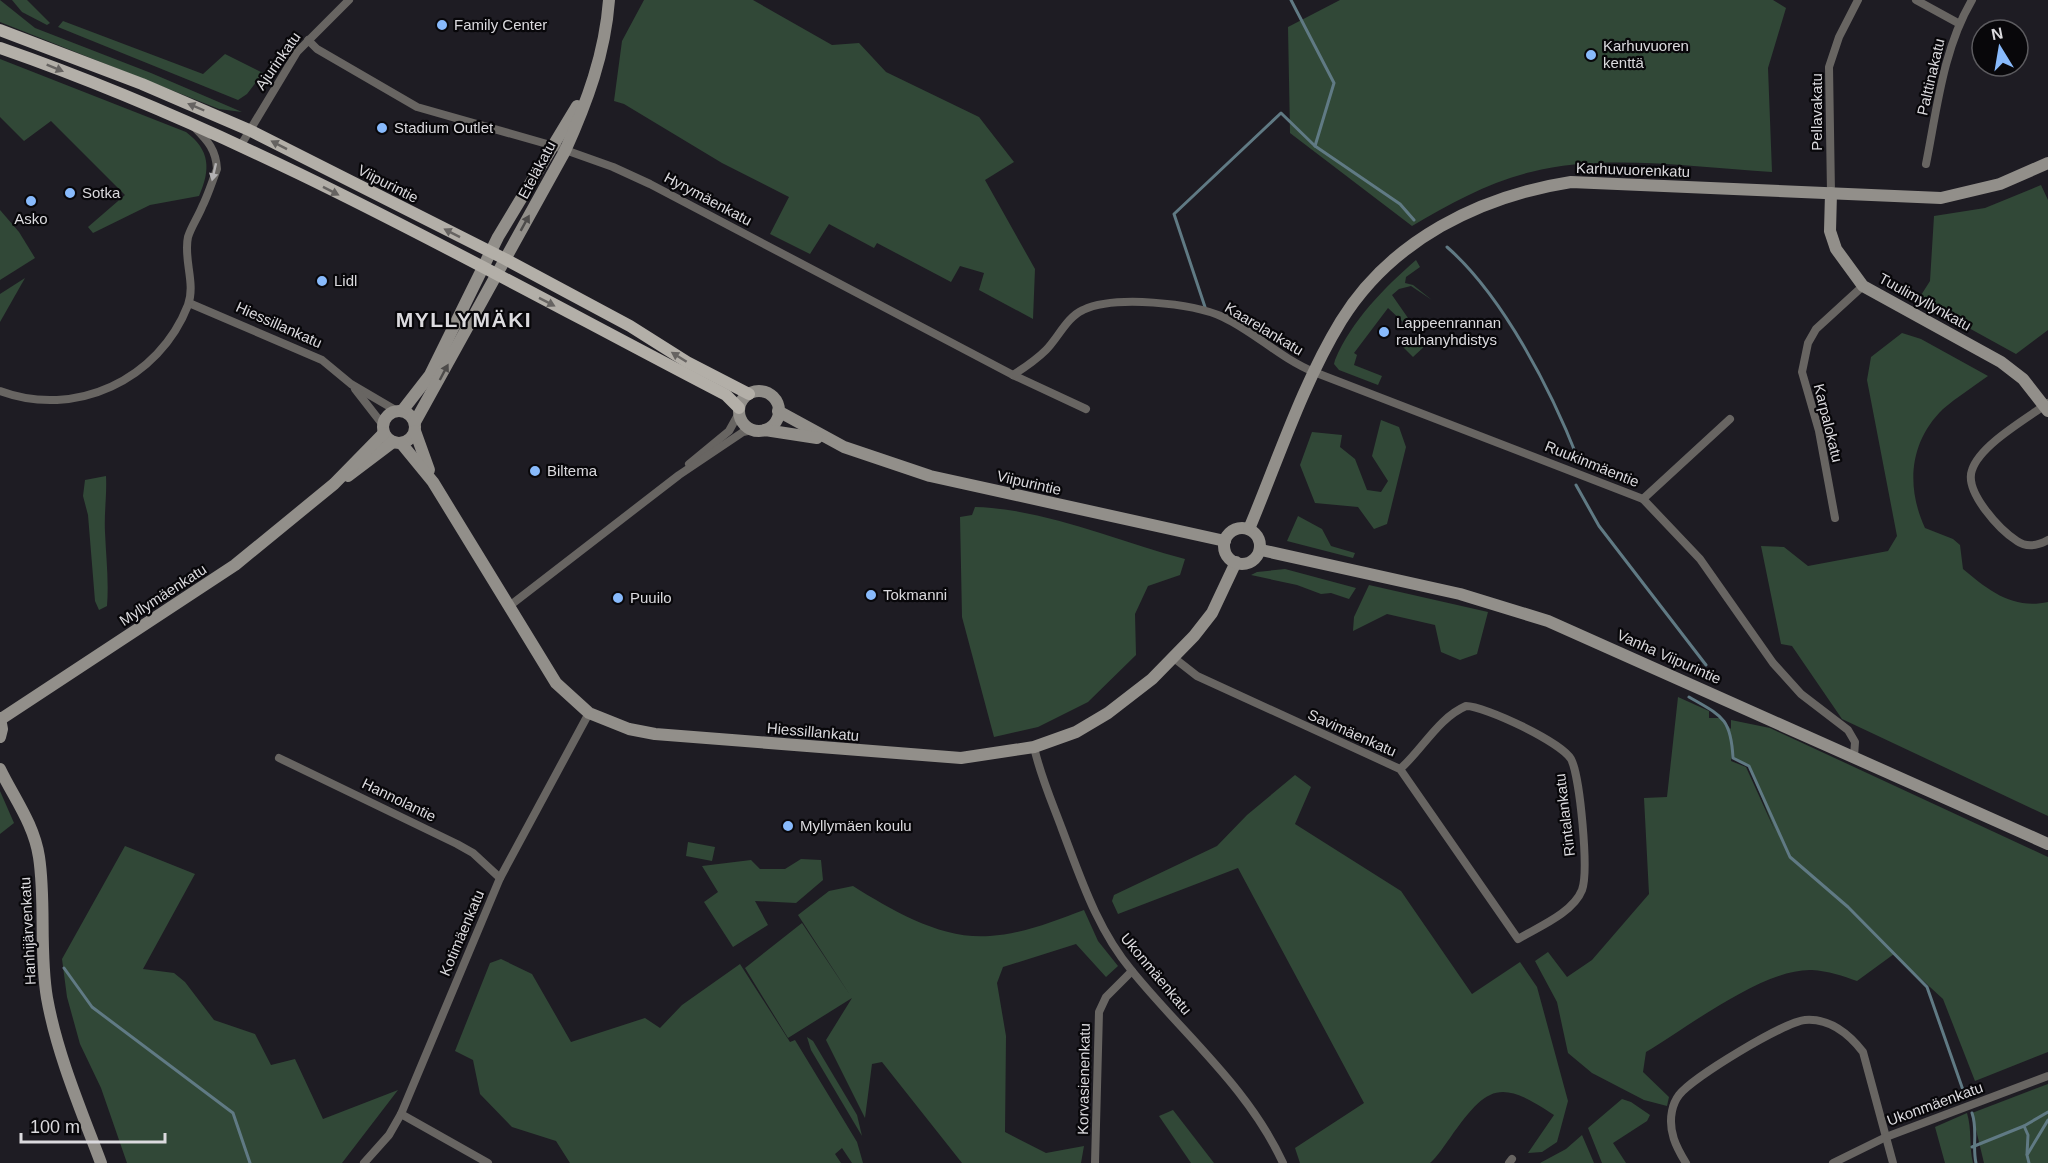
<svg xmlns="http://www.w3.org/2000/svg" width="2048" height="1163" viewBox="0 0 2048 1163" font-family="Arial,sans-serif">
  <style>
    .green { fill: #314837; fill-rule: evenodd }
    .lines { fill: none; stroke-linecap: round; stroke-linejoin: round }
    .stream { stroke: #607a84; stroke-width: 3 }
    .street { stroke: #686562; stroke-width: 8 }
    .secondary { stroke: #928f8a; stroke-width: 12 }
    .primary { stroke: #b3afa8; stroke-width: 12 }
    .oneway { fill: #666361 }
    .oneway2 { fill: #b3b1b3 }
    .oneway3 { fill: #4d4b4a }
    .poi-dot { fill: #88bafc; stroke: #08070a; stroke-width: 2 }
    .labels { text-anchor: middle; stroke-width: 4.5; stroke-linejoin: round; paint-order: stroke }
    .poi-label { font-size: 15px; fill: #dbdade; stroke: #08070a; text-anchor: start }
    .street-label { font-size: 15px; fill: #dbdade; stroke: #08070a }
    .district-label { font-size: 21px; font-weight: bold; letter-spacing: 1.5px; fill: #dbdade; stroke: #08070a }
  </style>
  <rect width="100%" height="100%" fill="#1e1c23"/>
  <!-- green -->
  <g class="green">
    <path d="M 0,0 L 35,28 L 151,73 L 242,112 L 219,109 L 0,22 Z"/>
    <path d="M 12,0 L 27,0 L 50,23 L 47,25 L 22,12 Z"/>
    <path d="M 644,0 L 753,0 L 832,45 L 859,43 L 886,72 L 979,117 L 1014,162 L 985,180 L 1035,269 L 1033,319 L 979,290 L 984,273 L 960,266 L 951,282 L 877,243 L 874,248 L 829,224 L 810,254 L 770,234 L 789,197 L 722,163 L 624,104 L 614,101 L 622,41 Z"/>
    <path d="M 1340,0 L 1773,0 L 1786,8 L 1768,68 L 1772,172 C 1696,168 1606,153 1531,172 C 1488,182 1450,204 1412,226 L 1290,133 L 1288,27 Z"/>
    <path d="M 63,21 L 203,74 L 225,54 L 263,73 L 247,94 L 238,100 L 58,27 Z"/>
    <path d="M 0,59 L 186,132 C 210,150 211,169 199,196 L 150,205 L 93,233 L 88,227 L 125,195 L 51,121 L 24,141 L 0,117 Z"/>
    <path d="M 2041,185 L 2048,200 L 2048,330 L 2016,354 L 1918,300 L 1930,281 L 1934,216 L 1985,208 Z"/>
    <path d="M 0,210 L 19,232 L 35,258 L 0,280 Z"/>
    <path d="M 1416,260 L 1420,267 L 1406,277 L 1405,283 L 1413,285 L 1432,300 L 1411,286 L 1399,289 L 1392,295 L 1408,318 L 1403,322 L 1388,308 L 1354,353 L 1357,355 L 1354,365 L 1382,376 L 1378,385 L 1339,370 L 1334,364 L 1335,360 C 1352,320 1384,288 1416,260 Z"/>
    <path d="M 25,278 L 0,322 L 0,294 Z"/>
    <path d="M 1902,333 L 1921,339 L 1988,376 C 1973,387 1957,397 1943,409 C 1909,442 1906,487 1925,528 L 1953,539 L 1960,545 L 1963,569 C 1988,590 2013,610 2048,602 L 2048,816 L 1842,719 L 1792,646 L 1781,644 L 1761,546 L 1784,547 L 1808,566 L 1888,551 L 1897,536 L 1867,380 L 1871,357 Z"/>
    <path d="M 1407,337 L 1428,343 L 1413,357 L 1402,346 L 1402,342 Z"/>
    <path d="M 1381,420 L 1399,427 L 1406,447 L 1387,524 L 1374,529 L 1358,507 L 1315,503 L 1300,465 L 1312,432 L 1342,435 L 1340,447 L 1355,459 L 1367,490 L 1381,492 L 1388,481 L 1372,456 Z"/>
    <path d="M 106,476 C 107,495 104,513 105,532 C 106,557 109,581 107,606 L 99,610 L 95,601 L 88,515 L 83,496 L 85,480 Z"/>
    <path d="M 975,507 C 1046,509 1116,541 1185,559 L 1180,575 L 1148,586 L 1135,614 L 1136,655 L 1088,702 L 1038,727 L 994,737 L 962,617 L 960,517 L 972,515 Z"/>
    <path d="M 1298,516 L 1322,529 L 1331,546 L 1355,553 L 1353,558 L 1287,541 Z"/>
    <path d="M 1285,569 L 1356,588 L 1349,599 L 1331,593 L 1321,594 L 1297,585 L 1251,575 L 1257,572 Z"/>
    <path d="M 1369,585 L 1488,612 L 1477,654 L 1460,660 L 1441,652 L 1435,625 L 1387,614 L 1353,631 L 1354,617 Z"/>
    <path d="M 1678,697 L 1709,711 L 1709,718 L 1720,718 L 1731,729 L 1731,720 L 1770,728 L 2048,857 L 2048,1052 L 1975,1081 L 1943,999 L 1894,954 L 1857,981 C 1843,976 1828,971 1812,970 C 1764,968 1688,1027 1646,1052 L 1643,1072 L 1669,1097 L 1667,1106 L 1644,1100 L 1592,1073 L 1568,1053 L 1557,1002 L 1535,961 L 1548,952 L 1567,977 L 1592,960 L 1649,894 L 1644,798 L 1667,797 ZM 1732,753 L 1733,758 L 1749,766 L 1775,831 L 1746,767 L 1731,761 Z"/>
    <path d="M 1295,775 L 1311,787 L 1295,824 L 1401,891 L 1472,994 L 1520,962 L 1537,987 L 1568,1101 L 1557,1142 L 1542,1152 L 1528,1153 L 1554,1115 C 1499,1078 1487,1086 1450,1138 C 1444,1146 1438,1156 1430,1163 L 1300,1163 L 1295,1148 L 1364,1103 L 1238,868 L 1118,914 L 1112,901 L 1114,895 L 1217,846 L 1247,815 Z"/>
    <path d="M 0,791 L 14,823 L 0,834 Z"/>
    <path d="M 688,842 L 715,847 L 712,861 L 686,856 Z"/>
    <path d="M 125,846 L 195,874 L 143,969 L 174,973 L 185,982 L 214,1020 L 255,1034 L 271,1065 L 295,1059 L 323,1119 L 398,1090 L 342,1163 L 127,1163 L 101,1088 L 80,1044 L 67,997 L 62,959 Z"/>
    <path d="M 801,859 L 821,860 L 823,880 L 796,903 L 755,901 L 768,925 L 733,947 L 704,902 L 718,892 L 702,866 L 751,860 L 760,869 L 785,869 Z"/>
    <path d="M 853,886 C 893,911 942,940 990,936 C 1023,934 1054,921 1084,910 L 1098,941 L 1118,966 L 1106,977 L 1076,944 L 1003,967 L 997,983 L 1006,1036 L 1005,1132 L 1046,1153 L 1084,1146 L 1081,1163 L 962,1163 L 882,1062 L 872,1064 L 865,1118 L 826,1040 L 852,998 L 788,1038 L 745,968 L 802,923 L 850,995 L 798,915 L 829,891 Z"/>
    <path d="M 501,959 L 532,974 L 571,1042 L 645,1018 L 660,1028 L 682,1005 L 740,964 L 790,1042 L 795,1040 L 857,1142 L 863,1163 L 852,1163 L 842,1148 L 835,1154 L 841,1163 L 570,1163 L 556,1141 L 512,1127 L 480,1094 L 473,1060 L 455,1051 L 490,963 Z"/>
    <path d="M 807,1037 L 813,1041 L 857,1115 L 862,1136 L 811,1050 Z"/>
    <path d="M 2048,1084 L 2048,1163 L 1984,1163 L 1972,1113 Z"/>
    <path d="M 1622,1099 L 1631,1102 L 1650,1115 L 1647,1121 L 1613,1143 L 1626,1163 L 1602,1163 L 1588,1128 Z"/>
    <path d="M 1173,1110 L 1214,1163 L 1191,1163 L 1159,1116 Z"/>
    <path d="M 1967,1113 C 1972,1130 1969,1146 1973,1163 L 1945,1163 L 1935,1127 Z"/>
    <path d="M 1582,1135 L 1594,1163 L 1540,1163 L 1566,1149 Z"/>
  </g>
  <g class="lines">
    <!-- stream -->
    <g class="stream">
      <path d="M 1291,0 L 1334,83 L 1315,146 L 1400,204 L 1414,220"/>
      <path d="M 1447,247 C 1503,296 1551,390 1578,459"/>
      <path d="M 1205,307 L 1174,214 L 1281,113 L 1315,146"/>
      <path d="M 1576,485 L 1599,526 L 1706,665"/>
      <path d="M 1689,697 C 1722,716 1731,718 1733,758 L 1749,766 L 1790,857 L 1848,907 L 1927,987 L 1963,1090"/>
      <path d="M 64,968 L 92,1007 L 233,1113 L 250,1163"/>
      <path d="M 1972,1113 C 1978,1130 1972,1145 1976,1163"/>
      <path d="M 2024,1126 L 2028,1135 L 2027,1154"/>
      <path d="M 1972,1147 L 2024,1126 L 2048,1112"/>
      <path d="M 2029,1163 L 2027,1155 L 2048,1120"/>
    </g>
    <!-- street -->
    <g class="street">
      <path d="M 1916,0 L 1958,23"/>
      <path d="M 308,40 L 317,49 L 417,107 L 554,146 L 613,167 L 650,184 L 1013,375 L 1086,409"/>
      <path d="M 241,145 L 297,52 L 349,0"/>
      <path d="M 1926,164 C 1937,109 1943,49 1972,0"/>
      <path d="M 1831,193 L 1829,67 L 1839,37 L 1858,0"/>
      <path d="M 189,303 L 322,360 L 351,384 L 397,411"/>
      <path d="M 1013,375 C 1024,368 1036,360 1046,350 C 1058,338 1067,317 1083,310 C 1115,295 1192,303 1223,317 C 1255,332 1280,358 1314,372 L 1643,499 L 1700,559 L 1773,663 L 1801,694 L 1848,730 L 1855,742 L 1854,757"/>
      <path d="M 355,389 L 383,425"/>
      <path d="M 0,391 C 75,419 159,380 188,305 C 196,283 183,259 188,237 C 191,227 198,217 202,207 C 208,195 212,182 217,169 C 216,150 208,141 195,128"/>
      <path d="M 2048,403 C 2026,419 1980,445 1972,470 C 1964,492 2000,530 2017,541 C 2027,548 2039,545 2048,540"/>
      <path d="M 689,464 L 729,431 L 739,413"/>
      <path d="M 1643,499 L 1730,419"/>
      <path d="M 1835,518 L 1819,431 L 1802,372 L 1808,343 L 1816,329 L 1863,286"/>
      <path d="M 508,607 L 679,475 L 743,432 L 752,430"/>
      <path d="M 1174,658 L 1197,676 L 1400,769 L 1518,939 C 1538,927 1573,913 1582,890 C 1589,871 1580,776 1571,759 C 1561,742 1485,706 1466,706 C 1438,718 1422,750 1400,769"/>
      <path d="M 1034,747 C 1040,775 1052,802 1062,829 C 1081,879 1097,929 1132,971 C 1184,1035 1248,1087 1283,1163"/>
      <path d="M 279,758 L 457,844 L 473,853 L 500,878"/>
      <path d="M 401,1114 L 488,1163"/>
      <path d="M 364,1163 L 389,1135 L 401,1114 L 500,878 L 589,713"/>
      <path d="M 1095,1163 L 1099,1012 L 1106,997 L 1132,971"/>
      <path d="M 1509,1163 L 1512,1159"/>
      <path d="M 1686,1163 C 1676,1147 1668,1131 1672,1111 C 1673,1106 1676,1099 1679,1095 C 1693,1077 1784,1022 1805,1020 C 1830,1018 1849,1034 1863,1052 L 1893,1163"/>
      <path d="M 1833,1163 L 1886,1137 L 2048,1076"/>
    </g>
    <!-- secondary -->
    <g class="secondary">
      <path d="M 1831,193 L 1830,231 L 1836,249 L 1863,286 L 2001,362 L 2023,379 L 2048,411"/>
      <circle cx="759" cy="411" r="20"/>
      <circle cx="399" cy="427" r="16"/>
      <path d="M 402,411 L 430,375 L 498,237 L 577,106"/>
      <path d="M 778,411 L 844,447 L 930,476 L 1225,541"/>
      <path d="M 415,422 L 565,151 C 587,102 605,54 609,0"/>
      <path d="M 765,430 L 817,438"/>
      <path d="M 415,431 L 429,470"/>
      <path d="M 401,443 L 433,482 L 556,683 L 589,713 L 629,729 L 655,734 L 961,758 L 1034,747 L 1076,732 L 1108,713 L 1152,679 L 1194,636 L 1212,613 L 1236,562"/>
      <path d="M 348,476 L 393,442"/>
      <circle cx="1242" cy="546" r="18"/>
      <path d="M 1249,529 C 1278,460 1302,385 1341,321 C 1391,240 1480,196 1571,182 L 1941,198 L 2000,184 L 2048,163"/>
      <path d="M 1261,550 L 1460,594 L 1548,621 L 2048,844"/>
      <path d="M 0,718 L 2,729 L 0,737"/>
      <path d="M 1,719 L 235,565 L 334,484 L 384,433"/>
      <path d="M 0,769 C 14,798 34,824 39,857 C 46,903 39,951 47,998 C 57,1054 81,1110 101,1163"/>
    </g>
    <!-- primary -->
    <g class="primary">
      <path d="M 0,30 L 142,84 L 249,130 L 505,259 L 630,326 L 687,362 L 749,394"/>
      <path d="M 0,48 C 254,136 489,272 726,395 L 739,408"/>
    </g>
  </g>
  <!-- one-way arrows -->
  <defs><path id="oneway-solid" d="M-6-.8H1V-3.2L6.5 0L1 3.2V.8H-6Z" transform="scale(1.5)"/></defs>
  <g class="oneway">
    <use href="#oneway-solid" transform="translate(55 68) rotate(22)"/>
    <use href="#oneway-solid" transform="translate(196 107) rotate(-157)"/>
    <use href="#oneway-solid" transform="translate(279 145) rotate(-153)"/>
    <use href="#oneway-solid" transform="translate(331 191) rotate(27)"/>
    <use href="#oneway-solid" transform="translate(452 233) rotate(-153)"/>
    <use href="#oneway-solid" transform="translate(547 302) rotate(27)"/>
    <use href="#oneway-solid" transform="translate(679 357) rotate(-148)"/>
  </g>
  <use class="oneway2" href="#oneway-solid" transform="translate(214 172) rotate(103)"/>
  <g class="oneway3">
    <use href="#oneway-solid" transform="translate(525 223) rotate(-61)"/>
    <use href="#oneway-solid" transform="translate(444 372) rotate(-62)"/>
  </g>
  <!-- markers -->
  <g class="poi-dot">
    <circle cx="442" cy="25" r="6"/>
    <circle cx="1591" cy="55" r="6"/>
    <circle cx="382" cy="128" r="6"/>
    <circle cx="70" cy="193" r="6"/>
    <circle cx="31" cy="201" r="6"/>
    <circle cx="322" cy="281" r="6"/>
    <circle cx="1384" cy="332" r="6"/>
    <circle cx="535" cy="471" r="6"/>
    <circle cx="871" cy="595" r="6"/>
    <circle cx="618" cy="598" r="6"/>
    <circle cx="788" cy="826" r="6"/>
  </g>
  <g class="labels">
    <!-- poi labels -->
    <g class="poi-label">
      <text x="454" y="30">Family Center</text>
      <text x="1603" y="51">Karhuvuoren<tspan x="1603" dy="17">kenttä</tspan></text>
      <text x="394" y="133">Stadium Outlet</text>
      <text x="82" y="198">Sotka</text>
      <text x="31" y="224" text-anchor="middle">Asko</text>
      <text x="334" y="286">Lidl</text>
      <text x="1396" y="328">Lappeenrannan<tspan x="1396" dy="17">rauhanyhdistys</tspan></text>
      <text x="547" y="476">Biltema</text>
      <text x="883" y="600">Tokmanni</text>
      <text x="630" y="603">Puuilo</text>
      <text x="800" y="831">Myllymäen koulu</text>
    </g>
    <!-- street labels -->
    <g class="street-label">
      <text transform="translate(278 61) rotate(-55)" y="5">Ajurinkatu</text>
      <text transform="translate(1931 77) rotate(-77)" y="5">Palttinakatu</text>
      <text transform="translate(1817 112) rotate(-90)" y="5">Pellavakatu</text>
      <text transform="translate(537 170) rotate(-62)" y="5">Eteläkatu</text>
      <text transform="translate(1633 170) rotate(2)" y="5">Karhuvuorenkatu</text>
      <text transform="translate(388 184) rotate(27)" y="5">Viipurintie</text>
      <text transform="translate(708 199) rotate(28)" y="5">Hyrymäenkatu</text>
      <text transform="translate(1925 302) rotate(29)" y="5">Tuulimyllynkatu</text>
      <text transform="translate(279 325) rotate(24)" y="5">Hiessillankatu</text>
      <text transform="translate(1264 329) rotate(31)" y="5">Kaarelankatu</text>
      <text transform="translate(1828 423) rotate(76)" y="5">Karpalokatu</text>
      <text transform="translate(1592 464) rotate(22)" y="5">Ruukinmäentie</text>
      <text transform="translate(1029 483) rotate(13)" y="5">Viipurintie</text>
      <text transform="translate(163 595) rotate(-33)" y="5">Myllymäenkatu</text>
      <text transform="translate(1669 657) rotate(24)" y="5">Vanha Viipurintie</text>
      <text transform="translate(813 732) rotate(5)" y="5">Hiessillankatu</text>
      <text transform="translate(1352 733) rotate(24)" y="5">Savimäenkatu</text>
      <text transform="translate(399 800) rotate(26)" y="5">Hannolantie</text>
      <text transform="translate(1565 815) rotate(-97)" y="5">Rintalankatu</text>
      <text transform="translate(28 931) rotate(-93)" y="5">Hanhijärvenkatu</text>
      <text transform="translate(462 933) rotate(-67)" y="5">Kotimäenkatu</text>
      <text transform="translate(1156 974) rotate(50)" y="5">Ukonmäenkatu</text>
      <text transform="translate(1084 1079) rotate(-89)" y="5">Korvasienenkatu</text>
      <text transform="translate(1935 1104) rotate(-20)" y="5">Ukonmäenkatu</text>
    </g>
    <!-- district labels -->
    <g class="district-label">
      <text x="464" y="327">MYLLYMÄKI</text>
    </g>
  </g>
  <!-- north arrow -->
  <g transform="translate(2000 48) rotate(349)"><circle r="28" fill="#08070a" stroke="#5c5b5f" stroke-width="1.5"/>
  <path d="M0-4.5L10 22L0 15L-10 22Z" fill="#88bafc"/>
  <text y="-9" font-size="16" font-weight="bold" text-anchor="middle" fill="#dbdade">N</text>
  </g>
  <!-- scale -->
  <path d="M21 1133v9h144v-9" fill="none" stroke="#dbdade" stroke-width="3"/>
  <text x="30" y="1133" font-size="18" fill="#dbdade" stroke="#08070a" stroke-width="4.5" paint-order="stroke">100 m</text>
</svg>
